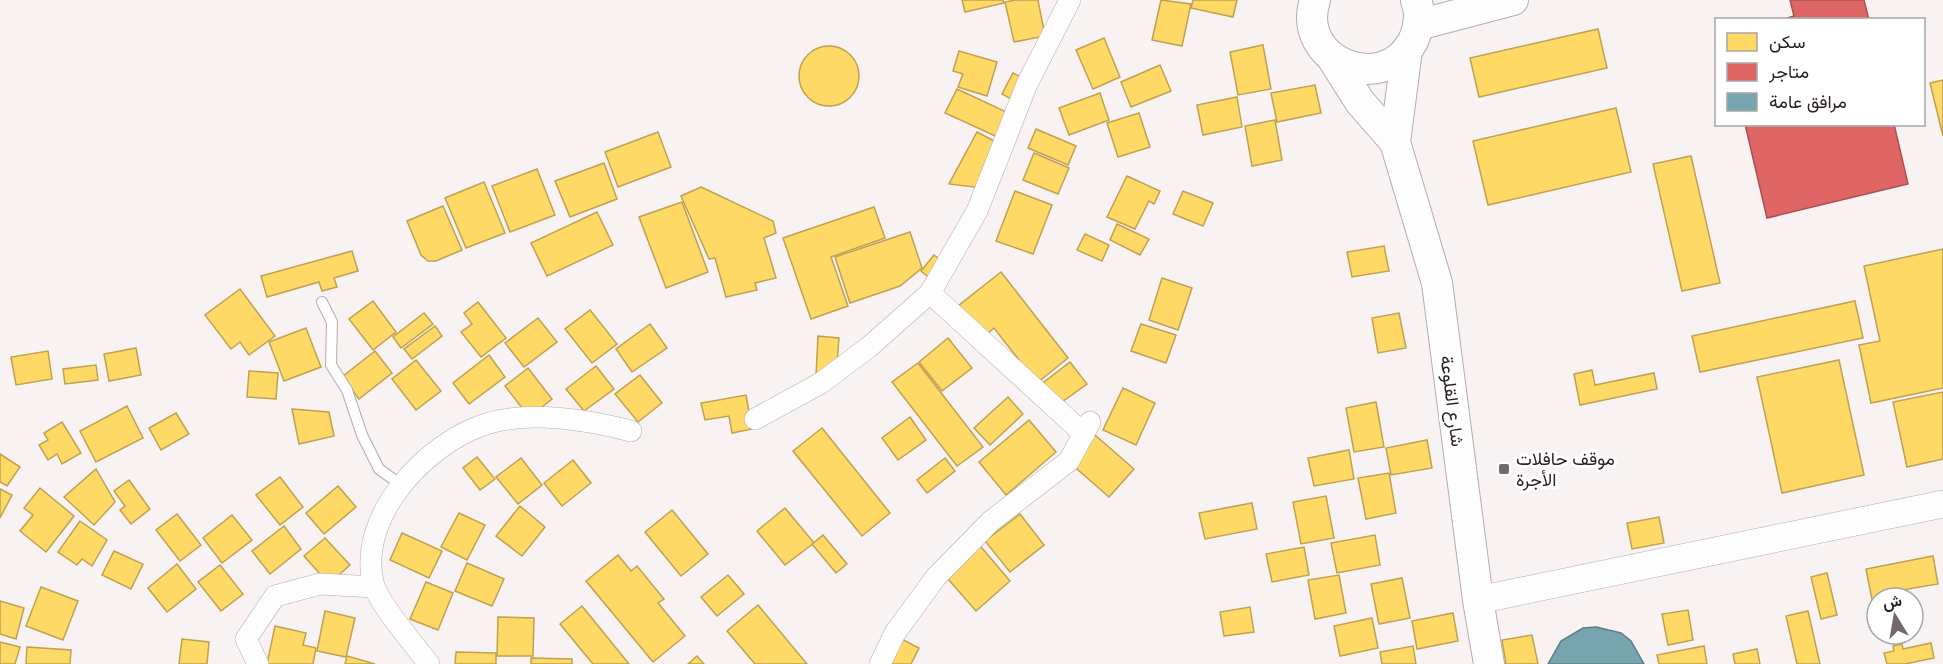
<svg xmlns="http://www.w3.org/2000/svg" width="1943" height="664" viewBox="0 0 1943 664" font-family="'Fira Sans',Vazirmatn,sans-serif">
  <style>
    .homes { fill: #ffd966; stroke: #bfa151; stroke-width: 1.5 }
    .shops { fill: #e06666; stroke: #a95151; stroke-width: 1.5 }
    .public { fill: #76a5af; stroke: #5f7d84; stroke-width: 1.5 }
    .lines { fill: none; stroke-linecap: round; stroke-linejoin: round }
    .service-casing { stroke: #b4acad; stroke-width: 12 }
    .minor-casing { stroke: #b4acad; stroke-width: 22 }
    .tertiary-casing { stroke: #b4acad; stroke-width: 28 }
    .secondary-casing { stroke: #b4acad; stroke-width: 32 }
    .service { stroke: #fefdfd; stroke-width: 10 }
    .minor { stroke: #fefdfd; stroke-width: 21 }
    .tertiary { stroke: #fefdfd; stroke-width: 27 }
    .secondary { stroke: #fefdfd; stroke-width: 30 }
    .poi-dot { fill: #71696a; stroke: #fff; stroke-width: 2 }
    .labels { text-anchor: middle; stroke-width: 6; stroke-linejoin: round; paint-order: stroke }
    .street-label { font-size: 18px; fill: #291f20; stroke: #fff }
    .poi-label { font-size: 18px; fill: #291f20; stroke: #fff; text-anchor: start }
  </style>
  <rect width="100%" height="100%" fill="#f8f2f2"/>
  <!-- homes -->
  <g class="homes">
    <path d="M 962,0 L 1003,0 L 1004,3 L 965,12 Z"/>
    <path d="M 1015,0 L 1038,0 L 1045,36 L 1014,42 L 1005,2 Z"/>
    <path d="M 1161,0 L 1191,4 L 1182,46 L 1152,40 Z"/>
    <path d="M 1193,0 L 1237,0 L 1233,17 L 1191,8 Z"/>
    <path d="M 1598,29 L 1607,68 L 1479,97 L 1470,58 Z"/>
    <path d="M 1104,38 L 1120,77 L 1093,89 L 1076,50 Z"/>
    <path d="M 1263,45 L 1271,89 L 1238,95 L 1230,52 Z"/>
    <circle cx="829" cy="76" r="30"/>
    <path d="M 959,51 L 997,62 L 987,96 L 958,87 L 963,74 L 953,71 Z"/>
    <path d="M 1160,65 L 1171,91 L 1131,107 L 1121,82 Z"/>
    <path d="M 1013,73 L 1025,79 L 1013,100 L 1002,94 Z"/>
    <path d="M 1943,80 L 1943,136 L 1930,83 Z"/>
    <path d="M 1315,85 L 1321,113 L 1277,122 L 1271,93 Z"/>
    <path d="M 957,89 L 1015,116 L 1004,140 L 945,113 Z"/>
    <path d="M 1100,93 L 1109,120 L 1069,135 L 1059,108 Z"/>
    <path d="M 1237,97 L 1242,127 L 1203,135 L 1197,105 Z"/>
    <path d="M 1616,108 L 1631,172 L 1488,205 L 1473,141 Z"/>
    <path d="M 1139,113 L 1150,147 L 1118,157 L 1107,123 Z"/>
    <path d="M 1275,120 L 1282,160 L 1252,166 L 1245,126 Z"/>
    <path d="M 1036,129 L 1076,146 L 1068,165 L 1028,148 Z"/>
    <path d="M 658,132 L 671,167 L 618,187 L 605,152 Z"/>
    <path d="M 977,132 L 1004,146 L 982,188 L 949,184 Z"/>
    <path d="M 1034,153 L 1069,168 L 1058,194 L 1023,180 Z"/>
    <path d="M 1691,156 L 1720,283 L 1682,291 L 1653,164 Z"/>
    <path d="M 604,163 L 617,199 L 570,217 L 555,181 Z"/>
    <path d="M 537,169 L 555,215 L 510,232 L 492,186 Z"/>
    <path d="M 1127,176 L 1160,191 L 1154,204 L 1149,201 L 1135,229 L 1107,217 Z"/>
    <path d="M 484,182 L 505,233 L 466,248 L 445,198 Z"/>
    <path d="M 701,187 L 773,221 L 776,233 L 764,238 L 776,278 L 755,283 L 757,290 L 726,297 L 715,258 L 709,259 L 681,196 Z"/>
    <path d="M 1015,191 L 1052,205 L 1033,254 L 996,241 Z"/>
    <path d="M 1183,191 L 1213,203 L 1203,226 L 1173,214 Z"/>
    <path d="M 682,202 L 708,272 L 666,288 L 639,217 Z"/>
    <path d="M 443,206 L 462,250 L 436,261 L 428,261 L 421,255 L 407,221 Z"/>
    <path d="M 874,207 L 885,238 L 831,257 L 848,306 L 811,319 L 783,238 Z"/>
    <path d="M 597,212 L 613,245 L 547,276 L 531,243 Z"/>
    <path d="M 1117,224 L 1149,239 L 1140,255 L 1110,240 Z"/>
    <path d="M 910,232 L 922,268 L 900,286 L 850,303 L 835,257 Z"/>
    <path d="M 1085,234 L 1109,245 L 1102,261 L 1077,250 Z"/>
    <path d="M 1384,246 L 1389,271 L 1352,277 L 1347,252 Z"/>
    <path d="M 1943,249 L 1943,388 L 1871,403 L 1859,345 L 1880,341 L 1864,266 Z"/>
    <path d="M 352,251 L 358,271 L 334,278 L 337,287 L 322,291 L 319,282 L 267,297 L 261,276 Z"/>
    <path d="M 934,255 L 948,266 L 935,283 L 921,271 Z"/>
    <path d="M 1001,272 L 1068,358 L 1037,383 L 994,328 L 973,346 L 948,314 Z"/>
    <path d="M 1162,278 L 1192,288 L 1178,330 L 1149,320 Z"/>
    <path d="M 240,289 L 275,336 L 249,355 L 240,342 L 231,349 L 205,315 Z"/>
    <path d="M 373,301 L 396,332 L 373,350 L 349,319 Z"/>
    <path d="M 1855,301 L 1863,338 L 1700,372 L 1692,336 Z"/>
    <path d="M 478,302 L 506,338 L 481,357 L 461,332 L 472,324 L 464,313 Z"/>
    <path d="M 590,310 L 617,344 L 592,363 L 565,329 Z"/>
    <path d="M 424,313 L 433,324 L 401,348 L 393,337 Z"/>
    <path d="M 1399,313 L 1406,348 L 1378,353 L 1372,318 Z"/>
    <path d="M 538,318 L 557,342 L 524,367 L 505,343 Z"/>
    <path d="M 650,324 L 667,348 L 632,372 L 616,349 Z"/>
    <path d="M 1141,324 L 1176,335 L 1166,363 L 1131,351 Z"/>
    <path d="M 435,326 L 442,336 L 412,359 L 404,349 Z"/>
    <path d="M 306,328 L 321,367 L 284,381 L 269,342 Z"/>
    <path d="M 818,336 L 839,338 L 836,376 L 816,375 Z"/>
    <path d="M 948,338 L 972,368 L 942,391 L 919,362 Z"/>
    <path d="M 136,348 L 141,375 L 109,381 L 104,354 Z"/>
    <path d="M 48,351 L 52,379 L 16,385 L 11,357 Z"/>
    <path d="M 375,351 L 392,373 L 359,399 L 342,377 Z"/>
    <path d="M 489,355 L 505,377 L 469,404 L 453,383 Z"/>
    <path d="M 416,360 L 441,391 L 416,410 L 392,379 Z"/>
    <path d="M 1839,360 L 1864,475 L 1782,493 L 1757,377 Z"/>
    <path d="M 1070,362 L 1087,384 L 1055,407 L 1039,386 Z"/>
    <path d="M 918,363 L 983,447 L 957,466 L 892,382 Z"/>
    <path d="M 96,365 L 98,380 L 65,384 L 63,369 Z"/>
    <path d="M 596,366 L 614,389 L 584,411 L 566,389 Z"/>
    <path d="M 528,368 L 552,399 L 529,417 L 505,386 Z"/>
    <path d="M 1592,370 L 1595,385 L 1654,373 L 1657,389 L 1580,405 L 1574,374 Z"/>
    <path d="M 249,371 L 278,373 L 276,399 L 247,397 Z"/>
    <path d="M 640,375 L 662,403 L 638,422 L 615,394 Z"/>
    <path d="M 1123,388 L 1155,403 L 1136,445 L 1103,430 Z"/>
    <path d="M 1943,392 L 1943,459 L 1907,467 L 1893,402 Z"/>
    <path d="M 746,395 L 752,429 L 732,433 L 729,416 L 705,420 L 701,403 Z"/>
    <path d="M 1008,397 L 1023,414 L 990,445 L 974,428 Z"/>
    <path d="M 1376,402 L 1384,447 L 1354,452 L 1346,408 Z"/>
    <path d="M 127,406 L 143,438 L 96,462 L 80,431 Z"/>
    <path d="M 292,409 L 329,412 L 334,436 L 299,444 Z"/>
    <path d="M 176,413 L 189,434 L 161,450 L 149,428 Z"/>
    <path d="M 910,417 L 926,440 L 898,460 L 882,438 Z"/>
    <path d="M 1029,420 L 1056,452 L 1006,495 L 979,462 Z"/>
    <path d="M 62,422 L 81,453 L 62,464 L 57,454 L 48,460 L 39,445 L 48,440 L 44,433 Z"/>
    <path d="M 822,428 L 890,513 L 862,536 L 793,451 Z"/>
    <path d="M 1095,435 L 1134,469 L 1109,497 L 1070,463 Z"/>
    <path d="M 1427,440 L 1432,468 L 1391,475 L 1386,448 Z"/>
    <path d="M 1349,450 L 1354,479 L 1314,486 L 1308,458 Z"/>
    <path d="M 0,454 L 20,467 L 7,486 L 0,482 Z"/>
    <path d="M 477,457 L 495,479 L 480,490 L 463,468 Z"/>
    <path d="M 521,458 L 542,485 L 518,504 L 496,477 Z"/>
    <path d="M 945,458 L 955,471 L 927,493 L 917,480 Z"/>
    <path d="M 573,460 L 591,483 L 562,506 L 544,483 Z"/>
    <path d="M 96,469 L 115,502 L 94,525 L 64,497 Z"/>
    <path d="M 1389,473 L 1396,513 L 1366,519 L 1358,478 Z"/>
    <path d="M 280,477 L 303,507 L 280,525 L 256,495 Z"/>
    <path d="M 129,480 L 150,509 L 131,524 L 120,510 L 125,506 L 114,491 Z"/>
    <path d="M 338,486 L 356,507 L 324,534 L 306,513 Z"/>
    <path d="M 40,488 L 74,516 L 46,552 L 20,531 L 33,515 L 24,508 Z"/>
    <path d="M 0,489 L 12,495 L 0,518 Z"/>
    <path d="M 1326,496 L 1334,538 L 1301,544 L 1293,502 Z"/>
    <path d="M 1252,503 L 1257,529 L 1205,539 L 1199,513 Z"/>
    <path d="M 520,506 L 545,527 L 522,556 L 496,536 Z"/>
    <path d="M 785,508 L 814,543 L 785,565 L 757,531 Z"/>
    <path d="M 672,510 L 708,554 L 681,576 L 645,532 Z"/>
    <path d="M 459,513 L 485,525 L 467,560 L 441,547 Z"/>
    <path d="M 177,514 L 201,545 L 180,561 L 156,530 Z"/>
    <path d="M 1020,514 L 1044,545 L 1010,572 L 985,541 Z"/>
    <path d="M 232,515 L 252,540 L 222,563 L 203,538 Z"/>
    <path d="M 1659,517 L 1664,543 L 1632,549 L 1627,523 Z"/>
    <path d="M 80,521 L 107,540 L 92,566 L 82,559 L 77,565 L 58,552 Z"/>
    <path d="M 284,526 L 301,549 L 270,574 L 252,551 Z"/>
    <path d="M 402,533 L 442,551 L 429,578 L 390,560 Z"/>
    <path d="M 823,535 L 847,564 L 836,573 L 812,544 Z"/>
    <path d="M 1375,535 L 1380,565 L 1337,573 L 1331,543 Z"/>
    <path d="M 325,538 L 350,565 L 329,584 L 304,556 Z"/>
    <path d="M 976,541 L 1010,581 L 976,611 L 941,571 Z"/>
    <path d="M 1304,547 L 1309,575 L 1272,582 L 1266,554 Z"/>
    <path d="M 114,551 L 143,564 L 131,589 L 102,575 Z"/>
    <path d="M 618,555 L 631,571 L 637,566 L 664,599 L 658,603 L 685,636 L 653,662 L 586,581 Z"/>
    <path d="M 1933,556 L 1938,584 L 1896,591 L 1898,598 L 1877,598 L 1877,615 L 1875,615 L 1866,569 Z"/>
    <path d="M 467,563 L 504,579 L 492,606 L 455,591 Z"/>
    <path d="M 177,564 L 196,589 L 167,612 L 148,588 Z"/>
    <path d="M 220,565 L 243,594 L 221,611 L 198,582 Z"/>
    <path d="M 1827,573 L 1837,615 L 1821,619 L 1811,577 Z"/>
    <path d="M 728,575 L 744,594 L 717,616 L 701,597 Z"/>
    <path d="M 1339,575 L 1346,613 L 1315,619 L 1308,580 Z"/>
    <path d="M 1402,578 L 1410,618 L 1379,624 L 1371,584 Z"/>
    <path d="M 426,582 L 453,593 L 438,630 L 410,619 Z"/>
    <path d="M 41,587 L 78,601 L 63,640 L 26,626 Z"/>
    <path d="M 0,601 L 24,608 L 16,639 L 0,634 Z"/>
    <path d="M 758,605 L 807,664 L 755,664 L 727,631 Z"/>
    <path d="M 582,606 L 629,664 L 593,664 L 560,624 Z"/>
    <path d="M 1250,607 L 1254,632 L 1224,636 L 1220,612 Z"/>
    <path d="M 1688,610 L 1693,640 L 1668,645 L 1662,614 Z"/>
    <path d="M 325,611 L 355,618 L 346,657 L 317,651 Z"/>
    <path d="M 1808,611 L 1820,664 L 1797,664 L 1786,616 Z"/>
    <path d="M 1453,613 L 1458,641 L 1417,649 L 1412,621 Z"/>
    <path d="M 498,617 L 534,618 L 533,656 L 497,656 Z"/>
    <path d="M 1372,618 L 1378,648 L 1340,656 L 1334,626 Z"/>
    <path d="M 275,626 L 306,633 L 303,645 L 316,648 L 313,664 L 267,664 Z"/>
    <path d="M 888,632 L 919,648 L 911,664 L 891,664 Z"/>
    <path d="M 1532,635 L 1538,664 L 1506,664 L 1502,640 Z"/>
    <path d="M 182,639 L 209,642 L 207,664 L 179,664 Z"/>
    <path d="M 0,642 L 20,647 L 15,664 L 0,664 Z"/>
    <path d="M 1931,643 L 1934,658 L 1905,664 L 1887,664 L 1884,653 L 1894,651 L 1893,646 L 1902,644 L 1903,649 Z"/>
    <path d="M 1413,646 L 1416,664 L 1382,664 L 1380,652 Z"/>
    <path d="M 1704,646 L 1707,664 L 1659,664 L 1657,655 Z"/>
    <path d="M 27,647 L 71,650 L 70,664 L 26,664 Z"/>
    <path d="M 1757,649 L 1760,664 L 1735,664 L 1733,654 Z"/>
    <path d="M 456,652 L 496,653 L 496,664 L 455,664 Z"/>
    <path d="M 347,656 L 375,664 L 345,664 Z"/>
    <path d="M 697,656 L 704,664 L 688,664 Z"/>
    <path d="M 531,658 L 572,659 L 572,664 L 531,664 Z"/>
  </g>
  <!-- shops -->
  <g class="shops">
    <path d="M 1790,0 L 1864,0 L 1869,20 L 1781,20 L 1794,16 Z"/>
    <path d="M 1745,124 L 1894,124 L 1908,184 L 1767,218 Z"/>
  </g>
  <!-- public -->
  <path class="public" d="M 1596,627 L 1621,633 L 1631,641 L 1644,664 L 1548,664 L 1561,641 L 1583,628 Z"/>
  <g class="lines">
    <!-- service casing -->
    <g class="service-casing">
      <path id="service" d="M 322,302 L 332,322 L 331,365 L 347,390 L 362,435 L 379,469 L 400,484"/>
    </g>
    <!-- minor casing -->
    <g class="minor-casing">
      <g id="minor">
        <path d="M 930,293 L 1084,434"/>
        <path d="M 755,419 L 821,383 L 869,347 L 930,293 L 977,211 L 1027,84 L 1070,0"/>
        <path d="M 258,664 L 246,639 L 275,596 L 320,584 L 374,587"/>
        <path d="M 429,664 C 416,647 380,605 374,586 C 355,518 426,443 486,424 C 530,410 588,420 631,431"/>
        <path d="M 880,664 L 895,633 L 936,577 L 991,521 L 1069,461 L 1090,422"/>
      </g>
    </g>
    <!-- tertiary casing -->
    <g class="tertiary-casing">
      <path id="tertiary" d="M 1478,600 L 1943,504"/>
    </g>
    <!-- secondary casing -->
    <g class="secondary-casing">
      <g id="secondary">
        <path d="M 1315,0 C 1295,61 1383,97 1413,41 C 1419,28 1421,13 1416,0"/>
        <path d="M 1418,25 L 1513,0"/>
        <path d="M 1407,50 L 1395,142 L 1437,283 L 1478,600 L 1489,664"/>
        <path d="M 1332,58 L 1360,102 L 1395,142"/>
      </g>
    </g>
    <!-- service -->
    <use href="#service" class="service"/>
    <!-- minor -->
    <use href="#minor" class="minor"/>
    <!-- tertiary -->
    <use href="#tertiary" class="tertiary"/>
    <!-- secondary -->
    <use href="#secondary" class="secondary"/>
  </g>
  <!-- markers -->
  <rect class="poi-dot" x="1498" y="463" width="12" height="12" rx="3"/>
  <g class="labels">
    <!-- street labels -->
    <g class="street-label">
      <text transform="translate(1452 401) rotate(83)" y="6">شارع القلوعة</text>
    </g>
    <!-- poi labels -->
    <g class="poi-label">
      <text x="1516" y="465">موقف حافلات<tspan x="1516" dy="21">الأجرة</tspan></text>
    </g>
  </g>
  <!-- legend -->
  <rect x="1715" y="18" width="210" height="108" fill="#ffffff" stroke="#a9a5a6" stroke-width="1.5"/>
  <rect x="1727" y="33" width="30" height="18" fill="#ffd966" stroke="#a9a5a6" stroke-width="1.5"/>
  <text x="1769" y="48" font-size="18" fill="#291f20">سكن</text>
  <rect x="1727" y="63" width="30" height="18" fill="#e06666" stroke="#a9a5a6" stroke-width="1.5"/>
  <text x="1769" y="78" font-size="18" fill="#291f20">متاجر</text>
  <rect x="1727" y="93" width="30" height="18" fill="#76a5af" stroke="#a9a5a6" stroke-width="1.5"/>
  <text x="1769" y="108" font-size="18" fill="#291f20">مرافق عامة</text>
  <!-- north arrow -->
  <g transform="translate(1895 616) rotate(349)"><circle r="28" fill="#ffffff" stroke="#a9a5a6" stroke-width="1.5"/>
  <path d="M0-4.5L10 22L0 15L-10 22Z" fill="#71696a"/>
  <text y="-9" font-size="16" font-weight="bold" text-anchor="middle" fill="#291f20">ش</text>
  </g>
</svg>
